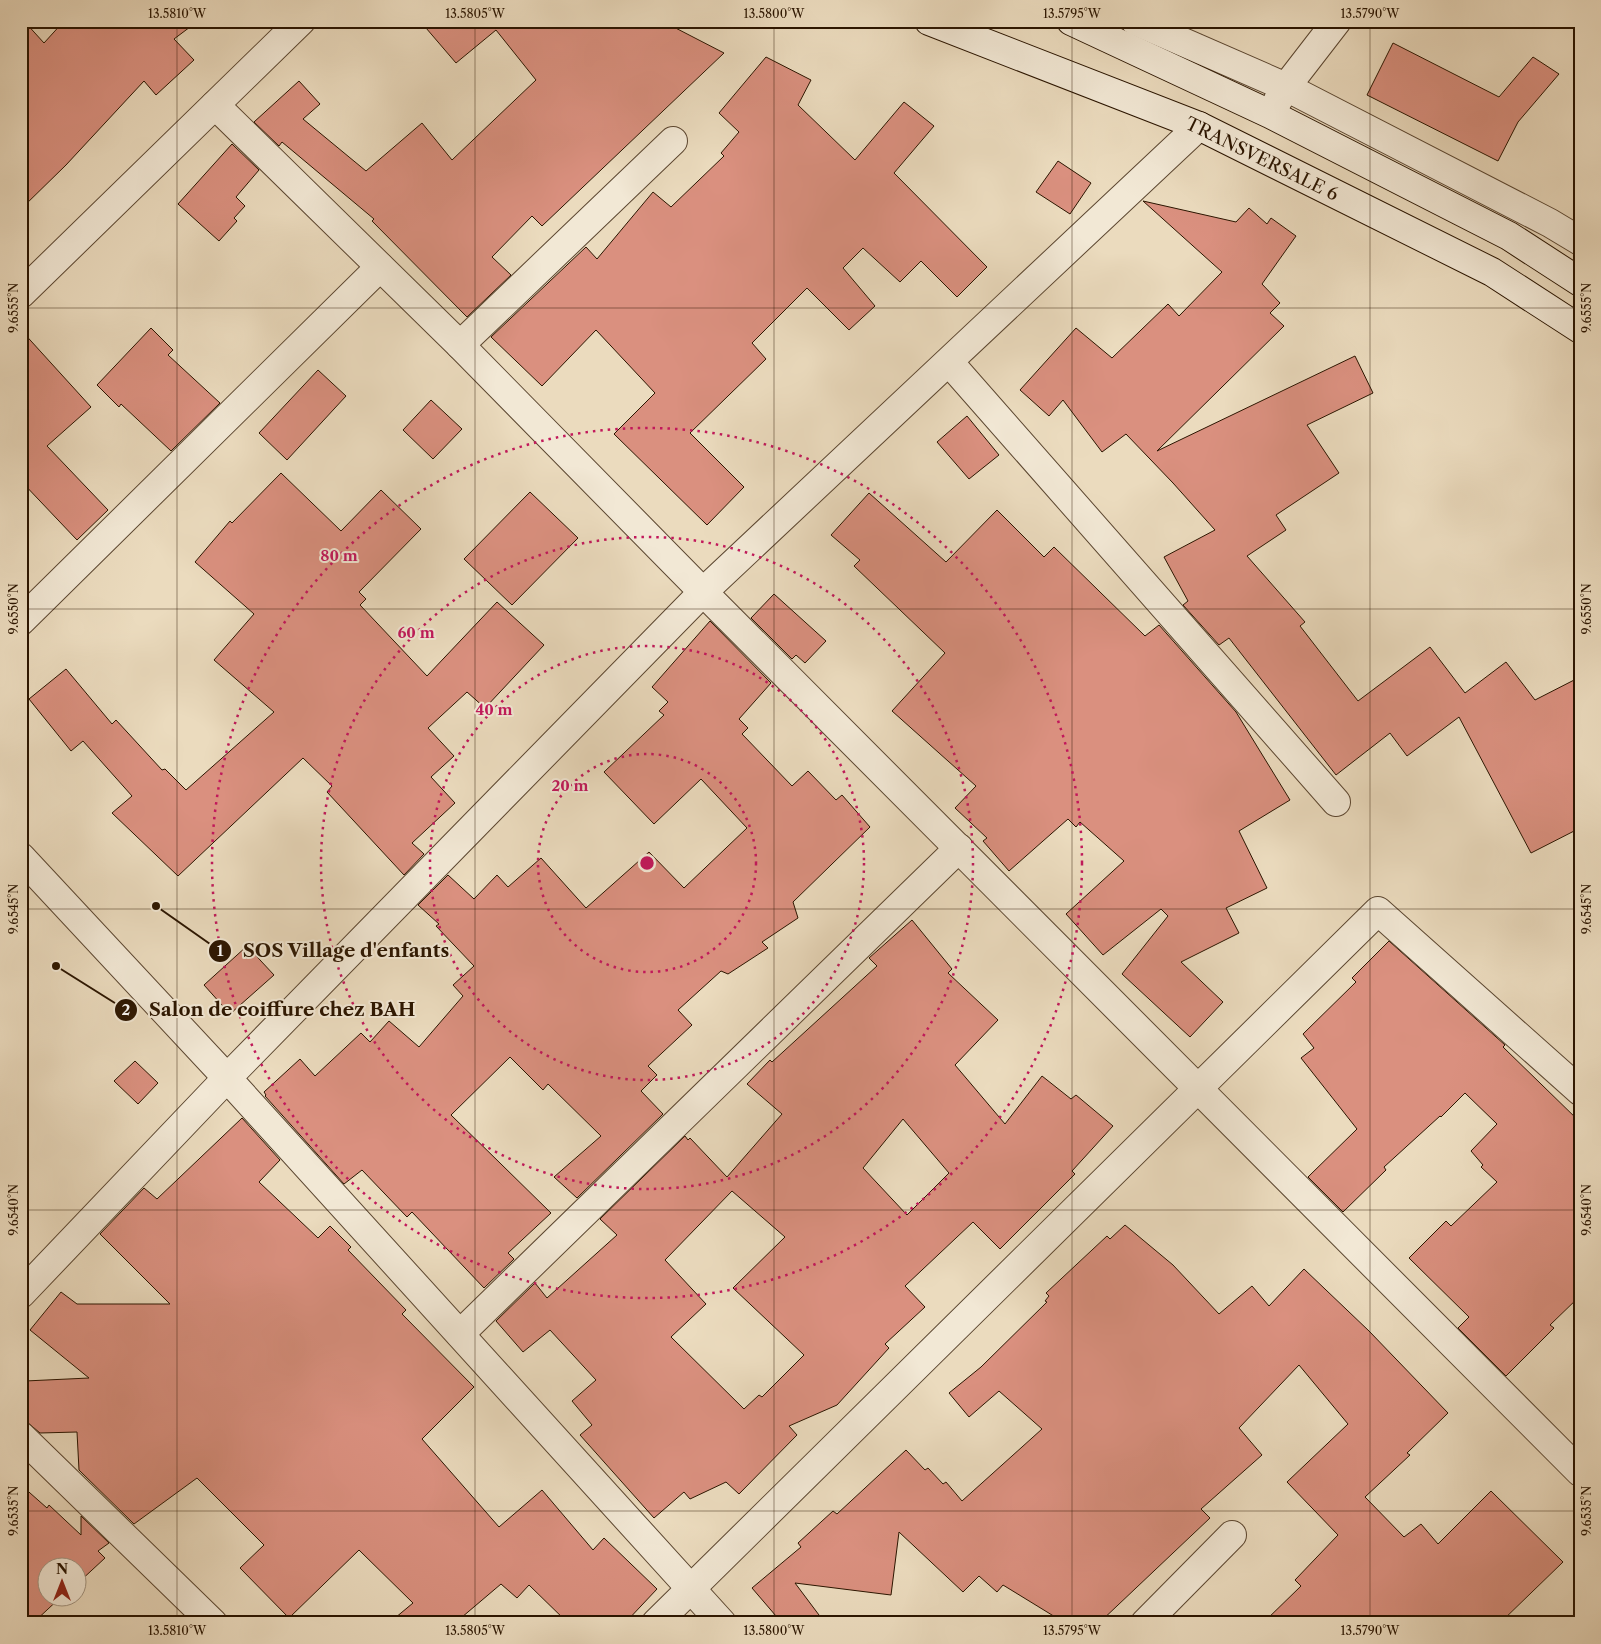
<svg xmlns="http://www.w3.org/2000/svg" width="1601" height="1644" viewBox="0 0 1601 1644" font-family="'Libre Caslon Text',serif">
  <style>
    .building { fill: #da907f; stroke: #2b1500; fill-rule: evenodd }
    .lines { fill: none; stroke-linecap: round; stroke-linejoin: round }
    .minor-casing { stroke: #5b4630; stroke-width: 30 }
    .secondary-casing { stroke: #2b1500; stroke-width: 30 }
    .minor { stroke: #f2e8d5; stroke-width: 28 }
    .secondary { stroke: #f2e8d5; stroke-width: 28 }
    .ticks { fill: none; stroke: #2b1500; stroke-width: 1; stroke-opacity: 0.45 }
    .ring { fill: none; stroke: #c2185b; stroke-width: 2.5; stroke-dasharray: 2.5 5 }
    .labels { text-anchor: middle; stroke-width: 4; stroke-linejoin: round; paint-order: stroke }
    .street-label { font-size: 18px; fill: #2b1500; stroke: #f2e8d5 }
    .centre { fill: #c2185b; stroke: #f2e8d5; stroke-width: 2.5 }
    .ring-label { font-size: 15px; text-anchor: middle; font-weight: bold; fill: #c2185b; stroke: #f2e8d5; stroke-width: 4; stroke-linejoin: round; paint-order: stroke }
    .leader { fill: none; stroke: #2b1500; stroke-width: 2 }
    .callout-dot { fill: #2b1500; stroke: #f2e8d5; stroke-width: 2 }
    .mark-label { font-size: 15px; text-anchor: middle; font-weight: bold; fill: #fff }
    .callout-label { font-size: 19px; text-anchor: middle; font-weight: bold; fill: #2b1500; stroke: #f2e8d5; stroke-width: 4; stroke-linejoin: round; paint-order: stroke }
    .neatline { fill: none; stroke: #2b1500; stroke-width: 2 }
    .ticks-label { font-size: 12px; text-anchor: middle; fill: #2b1500 }
  </style>
  <rect width="100%" height="100%" fill="#ebdbbe"/>
  <filter id="stains"><feTurbulence type="fractalNoise" baseFrequency=".004" numOctaves="4"/><feColorMatrix values="0 0 0 0 .2 0 0 0 0 .09 0 0 0 0 .02 0 0 0 .5 -.17"/></filter>
  <radialGradient id="worn" r=".72"><stop offset=".6" stop-color="#630" stop-opacity="0"/><stop offset="1" stop-color="#630" stop-opacity=".3"/></radialGradient>
  <!-- building -->
  <g class="building">
    <path d="M 21,21 L 24,21 L 44,43 L 64,21 L 198,21 L 174,39 L 194,60 L 156,95 L 144,81 L 66,165 L 21,209 Z"/>
    <path d="M 420,21 L 662,21 L 724,53 L 542,226 L 532,216 L 492,257 L 511,275 L 467,317 L 372,221 L 374,219 L 282,142 L 279,146 L 254,122 L 299,81 L 320,104 L 303,119 L 366,171 L 422,123 L 452,160 L 536,80 L 496,30 L 456,63 Z"/>
    <path d="M 1393,43 L 1499,97 L 1533,57 L 1559,74 L 1518,122 L 1498,161 L 1367,95 Z"/>
    <path d="M 766,57 L 811,80 L 798,105 L 855,160 L 904,102 L 934,126 L 894,173 L 987,267 L 957,297 L 921,261 L 900,282 L 863,248 L 843,268 L 875,306 L 849,330 L 807,288 L 752,343 L 766,359 L 690,433 L 744,487 L 707,525 L 614,434 L 655,393 L 596,330 L 542,386 L 491,337 L 586,247 L 597,259 L 653,192 L 671,207 L 724,156 L 721,153 L 739,132 L 719,113 Z"/>
    <path d="M 232,144 L 259,170 L 236,197 L 245,206 L 234,218 L 237,221 L 219,241 L 178,204 Z"/>
    <path d="M 1058,161 L 1091,183 L 1070,214 L 1036,192 Z"/>
    <path d="M 1143,201 L 1236,222 L 1249,208 L 1267,224 L 1271,218 L 1296,236 L 1262,284 L 1280,303 L 1270,313 L 1284,326 L 1157,451 L 1355,356 L 1373,393 L 1307,425 L 1339,473 L 1276,515 L 1286,530 L 1247,556 L 1305,622 L 1300,626 L 1358,701 L 1430,647 L 1465,693 L 1506,662 L 1535,700 L 1580,677 L 1580,828 L 1531,853 L 1459,717 L 1407,756 L 1390,733 L 1336,775 L 1229,638 L 1219,645 L 1183,605 L 1188,601 L 1164,557 L 1215,530 L 1173,483 L 1126,434 L 1102,452 L 1063,400 L 1049,416 L 1020,390 L 1076,328 L 1112,358 L 1168,304 L 1179,316 L 1222,272 Z"/>
    <path d="M 151,328 L 173,350 L 168,355 L 220,403 L 171,451 L 121,404 L 119,407 L 97,385 Z"/>
    <path d="M 21,330 L 91,407 L 47,446 L 108,510 L 77,540 L 21,481 Z"/>
    <path d="M 318,370 L 346,396 L 287,460 L 259,433 Z"/>
    <path d="M 431,400 L 462,429 L 433,459 L 403,430 Z"/>
    <path d="M 967,416 L 999,455 L 969,479 L 937,442 Z"/>
    <path d="M 281,473 L 341,531 L 381,490 L 421,529 L 359,592 L 366,599 L 360,605 L 427,676 L 497,602 L 544,645 L 485,708 L 467,692 L 428,728 L 454,756 L 431,777 L 455,803 L 412,843 L 424,854 L 404,875 L 327,792 L 332,786 L 303,758 L 178,876 L 112,813 L 132,796 L 83,741 L 71,751 L 29,699 L 66,669 L 112,724 L 116,720 L 162,770 L 165,769 L 186,790 L 274,712 L 214,660 L 254,614 L 195,562 L 230,521 L 232,523 Z"/>
    <path d="M 530,492 L 578,538 L 512,605 L 464,559 Z"/>
    <path d="M 869,493 L 946,562 L 997,510 L 1044,557 L 1054,547 L 1145,636 L 1159,625 L 1236,712 L 1290,800 L 1239,831 L 1267,888 L 1226,908 L 1239,933 L 1181,962 L 1223,1002 L 1190,1037 L 1122,974 L 1168,916 L 1161,909 L 1103,955 L 1066,914 L 1124,861 L 1080,822 L 1076,827 L 1068,819 L 1009,871 L 983,841 L 987,838 L 955,808 L 976,786 L 892,711 L 945,653 L 854,566 L 860,560 L 831,535 Z"/>
    <path d="M 774,594 L 826,641 L 805,663 L 796,655 L 792,659 L 751,618 Z"/>
    <path d="M 710,621 L 771,683 L 739,719 L 748,728 L 742,734 L 792,786 L 808,771 L 836,800 L 842,795 L 870,827 L 793,902 L 798,918 L 762,942 L 768,948 L 728,974 L 721,971 L 678,1010 L 692,1025 L 648,1066 L 657,1075 L 641,1091 L 663,1114 L 577,1198 L 554,1177 L 601,1136 L 548,1084 L 543,1090 L 510,1057 L 451,1115 L 551,1213 L 508,1253 L 514,1259 L 484,1288 L 412,1212 L 407,1217 L 362,1170 L 344,1184 L 265,1096 L 266,1095 L 264,1092 L 300,1059 L 315,1076 L 361,1033 L 370,1042 L 389,1021 L 419,1047 L 463,996 L 453,985 L 474,966 L 436,926 L 439,924 L 418,905 L 448,875 L 474,899 L 497,875 L 508,887 L 541,858 L 586,908 L 649,852 L 684,888 L 747,828 L 701,779 L 654,824 L 604,772 L 664,715 L 659,711 L 668,702 L 652,687 Z"/>
    <path d="M 912,920 L 952,969 L 948,973 L 998,1020 L 955,1065 L 1005,1124 L 1042,1076 L 1071,1099 L 1076,1095 L 1113,1126 L 1072,1171 L 1075,1174 L 1000,1249 L 973,1222 L 905,1286 L 925,1307 L 885,1344 L 889,1348 L 837,1405 L 789,1426 L 797,1435 L 739,1494 L 726,1482 L 690,1499 L 684,1492 L 654,1518 L 580,1435 L 592,1425 L 572,1401 L 596,1380 L 550,1330 L 523,1352 L 496,1321 L 535,1283 L 547,1298 L 617,1235 L 600,1219 L 685,1136 L 688,1140 L 690,1138 L 727,1177 L 782,1114 L 747,1084 L 770,1060 L 772,1062 L 877,966 L 869,958 ZM 903,1119 L 949,1173 L 907,1215 L 863,1168 ZM 732,1191 L 785,1237 L 733,1288 L 804,1355 L 762,1397 L 759,1395 L 744,1409 L 671,1337 L 706,1304 L 665,1260 Z"/>
    <path d="M 1389,941 L 1505,1045 L 1503,1047 L 1580,1122 L 1580,1296 L 1550,1325 L 1554,1328 L 1506,1376 L 1458,1328 L 1469,1317 L 1409,1258 L 1446,1221 L 1451,1226 L 1497,1182 L 1481,1167 L 1483,1165 L 1471,1151 L 1497,1124 L 1465,1093 L 1441,1117 L 1440,1116 L 1384,1167 L 1386,1170 L 1343,1212 L 1308,1177 L 1357,1129 L 1301,1058 L 1314,1048 L 1303,1034 L 1356,982 L 1352,978 Z"/>
    <path d="M 247,946 L 274,975 L 230,1014 L 204,985 Z"/>
    <path d="M 135,1061 L 158,1083 L 138,1104 L 114,1081 Z"/>
    <path d="M 242,1118 L 280,1160 L 259,1182 L 318,1238 L 330,1226 L 351,1247 L 348,1250 L 406,1310 L 402,1314 L 474,1387 L 422,1439 L 499,1527 L 542,1490 L 593,1550 L 604,1538 L 657,1589 L 625,1623 L 568,1623 L 529,1585 L 517,1598 L 501,1584 L 455,1623 L 389,1623 L 413,1603 L 359,1550 L 289,1618 L 240,1568 L 264,1545 L 197,1478 L 134,1524 L 79,1470 L 77,1432 L 40,1433 L 27,1422 L 25,1381 L 89,1378 L 30,1330 L 61,1292 L 77,1304 L 170,1304 L 100,1234 L 144,1188 L 157,1199 Z"/>
    <path d="M 1125,1225 L 1173,1265 L 1219,1314 L 1252,1286 L 1269,1306 L 1304,1269 L 1369,1331 L 1448,1413 L 1407,1453 L 1410,1455 L 1365,1497 L 1404,1537 L 1421,1524 L 1438,1544 L 1491,1491 L 1563,1562 L 1500,1623 L 1263,1623 L 1301,1586 L 1295,1580 L 1338,1535 L 1287,1482 L 1348,1424 L 1299,1365 L 1239,1428 L 1262,1455 L 1201,1509 L 1210,1518 L 1099,1623 L 1065,1623 L 1003,1585 L 997,1592 L 979,1576 L 963,1592 L 899,1532 L 891,1595 L 795,1583 L 825,1623 L 782,1623 L 752,1588 L 801,1547 L 798,1543 L 833,1511 L 837,1514 L 906,1450 L 925,1470 L 928,1468 L 943,1484 L 946,1482 L 962,1501 L 1042,1429 L 999,1391 L 969,1417 L 949,1393 L 981,1367 L 1047,1302 L 1045,1301 L 1049,1296 L 1046,1293 L 1107,1236 L 1110,1239 Z"/>
    <path d="M 21,1485 L 47,1508 L 49,1505 L 81,1535 L 81,1516 L 109,1543 L 98,1551 L 105,1558 L 78,1583 L 78,1566 L 48,1566 L 48,1596 L 62,1596 L 33,1623 L 21,1623 Z"/>
  </g>
  <g class="lines">
    <!-- minor casing -->
    <g class="minor-casing">
      <g id="minor">
        <path d="M 1135,21 L 1286,87 L 1550,223 L 1580,241"/>
        <path d="M 1277,102 L 1286,87 L 1337,21"/>
        <path d="M 215,105 L 460,345 L 703,592 L 1580,1472"/>
        <path d="M 21,294 L 301,21"/>
        <path d="M 460,345 L 673,141"/>
        <path d="M 949,362 L 1336,802"/>
        <path d="M 21,621 L 380,267"/>
        <path d="M 21,857 L 227,1078 L 722,1623"/>
        <path d="M 21,1294 L 227,1078 L 703,592 L 1199,126"/>
        <path d="M 460,1334 L 959,848"/>
        <path d="M 21,1436 L 213,1623"/>
        <path d="M 656,1623 L 1378,911 L 1580,1091"/>
        <path d="M 1145,1623 L 1232,1535"/>
      </g>
    </g>
    <!-- secondary casing -->
    <g class="secondary-casing">
      <g id="secondary">
        <path d="M 929,21 L 1199,126 L 1492,272 L 1580,329"/>
        <path d="M 1071,21 L 1270,114 L 1509,236 L 1580,282"/>
      </g>
    </g>
    <!-- minor -->
    <use href="#minor" class="minor"/>
    <!-- secondary -->
    <use href="#secondary" class="secondary"/>
  </g>
  <!-- ticks -->
  <path class="ticks" d="M 177,21 L 177,1623M 475,21 L 475,1623M 774,21 L 774,1623M 1072,21 L 1072,1623M 1370,21 L 1370,1623M 21,308 L 1580,308M 21,609 L 1580,609M 21,909 L 1580,909M 21,1210 L 1580,1210M 21,1511 L 1580,1511"/>
  <!-- distance rings -->
  <g class="ring">
    <circle cx="647" cy="863" r="109"/>
    <circle cx="647" cy="863" r="217"/>
    <circle cx="647" cy="863" r="326"/>
    <circle cx="647" cy="863" r="435"/>
  </g>
  <g class="labels">
    <!-- street labels -->
    <g class="street-label">
      <text transform="translate(1262 159) rotate(26)" y="6">TRANSVERSALE 6</text>
    </g>
  </g>
  <circle cx="647" cy="863" r="8" class="centre"/>
  <g class="ring-label">
    <text x="339" y="561">80 m</text>
    <text x="416" y="638">60 m</text>
    <text x="494" y="715">40 m</text>
    <text x="570" y="791">20 m</text>
  </g>
  <!-- callouts -->
  <path class="leader" d="M156 906L220 951M56 966L126 1010"/>
  <g class="callout-dot">
    <circle cx="156" cy="906" r="5"/>
    <circle cx="56" cy="966" r="5"/>
    <circle cx="220" cy="951" r="12"/>
    <circle cx="126" cy="1010" r="12"/>
  </g>
  <g class="mark-label">
    <text x="220" y="956">1</text>
    <text x="126" y="1015">2</text>
  </g>
  <g class="callout-label">
    <text x="346" y="957">SOS Village d'enfants</text>
    <text x="282" y="1016">Salon de coiffure chez BAH</text>
  </g>
  <!-- margin -->
  <rect width="1601" height="1644" fill="none" stroke="#ebdbbe" stroke-width="55"/>
  <!-- north arrow -->
  <g transform="translate(62 1582)"><circle r="24" fill="#f2e8d5" stroke="#a29480"/>
  <path d="M0-4L9 19L0 12L-9 19Z" fill="#8f2418"/>
  <text y="-8" font-size="14" font-weight="bold" text-anchor="middle" fill="#2b1500">N</text>
  </g>
  <rect x="28" y="28" width="1546" height="1588" class="neatline"/>
  <g class="ticks-label">
    <text x="177" y="18">13.5810°W</text>
    <text x="475" y="18">13.5805°W</text>
    <text x="774" y="18">13.5800°W</text>
    <text x="1072" y="18">13.5795°W</text>
    <text x="1370" y="18">13.5790°W</text>
    <text transform="translate(14 308) rotate(-90)" y="4">9.6555°N</text>
    <text transform="translate(1587 308) rotate(-90)" y="4">9.6555°N</text>
    <text transform="translate(14 609) rotate(-90)" y="4">9.6550°N</text>
    <text transform="translate(1587 609) rotate(-90)" y="4">9.6550°N</text>
    <text transform="translate(14 909) rotate(-90)" y="4">9.6545°N</text>
    <text transform="translate(1587 909) rotate(-90)" y="4">9.6545°N</text>
    <text transform="translate(14 1210) rotate(-90)" y="4">9.6540°N</text>
    <text transform="translate(1587 1210) rotate(-90)" y="4">9.6540°N</text>
    <text transform="translate(14 1511) rotate(-90)" y="4">9.6535°N</text>
    <text transform="translate(1587 1511) rotate(-90)" y="4">9.6535°N</text>
    <text x="177" y="1635">13.5810°W</text>
    <text x="475" y="1635">13.5805°W</text>
    <text x="774" y="1635">13.5800°W</text>
    <text x="1072" y="1635">13.5795°W</text>
    <text x="1370" y="1635">13.5790°W</text>
  </g>
  <rect width="100%" height="100%" filter="url(#stains)"/>
  <rect width="100%" height="100%" fill="url(#worn)"/>
</svg>
